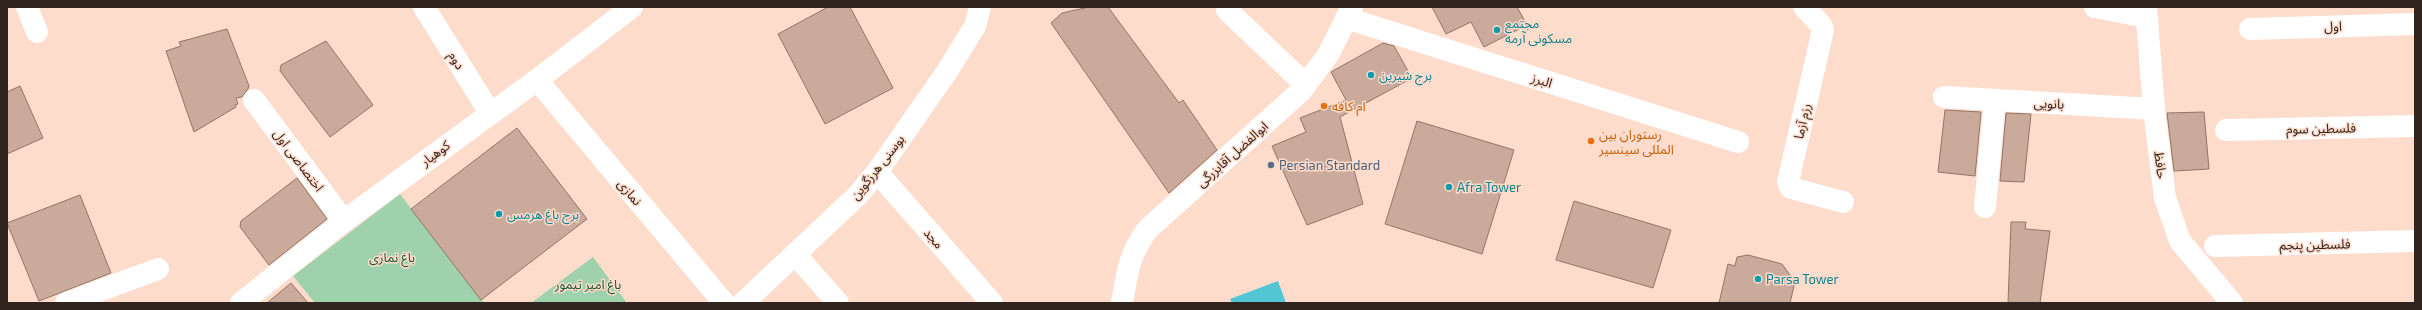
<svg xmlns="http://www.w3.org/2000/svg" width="2422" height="310" viewBox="0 0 2422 310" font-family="'Exo 2','Noto Sans Arabic',sans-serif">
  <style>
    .green { fill: #a0d1ad }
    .water { fill: #52c6d5 }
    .building { fill: #caaa9b; stroke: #927466 }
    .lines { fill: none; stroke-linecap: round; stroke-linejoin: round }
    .minor { stroke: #fff; stroke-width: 22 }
    .culture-dot { fill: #0f9aa8; stroke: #fedccc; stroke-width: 1.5 }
    .food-dot { fill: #e8710a; stroke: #fedccc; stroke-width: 1.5 }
    .service-dot { fill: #5c6f8a; stroke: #fedccc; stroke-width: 1.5 }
    .labels { text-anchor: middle; stroke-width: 3; stroke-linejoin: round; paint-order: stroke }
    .culture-label { font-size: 13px; fill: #0d838f; stroke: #fedccc; text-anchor: start }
    .street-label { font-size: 13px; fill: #31241e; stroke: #fedccc }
    .food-label { font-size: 13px; fill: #c56008; stroke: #fedccc; text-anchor: start }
    .service-label { font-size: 13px; fill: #4e5e75; stroke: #fedccc; text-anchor: start }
    .park-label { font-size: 13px; fill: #205634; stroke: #fedccc }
  </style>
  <rect width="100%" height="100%" fill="#fedccc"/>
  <!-- green -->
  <g class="green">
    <path d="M 400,194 L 484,303 L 315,303 L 293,276 Z"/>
    <path d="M 593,257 L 627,303 L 531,303 Z"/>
  </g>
  <!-- water -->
  <path class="water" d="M 1278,281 L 1286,303 L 1232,303 L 1230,299 Z"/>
  <!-- building -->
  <g class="building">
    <path d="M 828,7 L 850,7 L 893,88 L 825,124 L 778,34 Z"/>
    <path d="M 1089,7 L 1108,7 L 1179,103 L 1183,100 L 1217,150 L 1169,193 L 1051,23 L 1062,13 Z"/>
    <path d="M 1432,7 L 1517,7 L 1527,25 L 1484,47 L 1471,22 L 1446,34 Z"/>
    <path d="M 227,29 L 249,86 L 248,89 L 242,97 L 236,98 L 238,104 L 235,105 L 236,107 L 194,132 L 166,51 L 181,46 L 179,42 Z"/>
    <path d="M 326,41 L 373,105 L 330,137 L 280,71 L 281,65 Z"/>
    <path d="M 1383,43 L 1394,46 L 1412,78 L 1340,117 L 1363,204 L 1307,225 L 1272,146 L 1306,132 L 1300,118 L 1346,100 L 1331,72 Z"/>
    <path d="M 20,86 L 43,138 L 7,154 L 7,92 Z"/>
    <path d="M 1945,110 L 1981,112 L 1975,176 L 1938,172 Z"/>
    <path d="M 2204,112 L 2209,169 L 2174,171 L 2167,113 Z"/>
    <path d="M 2006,113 L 2031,114 L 2024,182 L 2000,181 Z"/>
    <path d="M 1417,121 L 1514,150 L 1482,254 L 1385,224 Z"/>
    <path d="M 517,128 L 587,219 L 481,300 L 411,209 Z"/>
    <path d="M 297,178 L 327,219 L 269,265 L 240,227 L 241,221 Z"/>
    <path d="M 80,195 L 111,273 L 39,301 L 7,223 Z"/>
    <path d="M 1574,201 L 1671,230 L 1653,288 L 1556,260 Z"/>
    <path d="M 2011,222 L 2026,222 L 2025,229 L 2050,231 L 2040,303 L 2008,303 Z"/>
    <path d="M 1748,255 L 1782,264 L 1795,282 L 1790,303 L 1719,303 L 1728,264 L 1735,266 L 1737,257 Z"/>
    <path d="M 291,283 L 308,303 L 267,303 Z"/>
  </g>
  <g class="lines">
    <!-- minor -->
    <g class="minor">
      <path d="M 27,7 L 37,32"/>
      <path d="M 424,7 L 490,113"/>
      <path d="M 1804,7 L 1821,25 L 1823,30 L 1788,182 L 1791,188 L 1843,202"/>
      <path d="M 2095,7 L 2146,17"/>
      <path d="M 2146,7 L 2154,109 L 2165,198 L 2180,241 L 2232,303"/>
      <path d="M 1227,10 L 1306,85"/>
      <path d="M 1346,18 L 1738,142"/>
      <path d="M 2250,29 L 2415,24"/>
      <path d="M 537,80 L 724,303"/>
      <path d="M 1944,97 L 2154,109"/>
      <path d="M 254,100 L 344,221"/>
      <path d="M 2226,130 L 2415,126"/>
      <path d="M 877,172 L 992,303"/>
      <path d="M 1985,207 L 1995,100"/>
      <path d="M 2215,246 L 2415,241"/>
      <path d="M 795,254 L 838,303"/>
      <path d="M 66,303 L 158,269"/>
      <path d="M 241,303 L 344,221 L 537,80 L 632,7"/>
      <path d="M 743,303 L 858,195 L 877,172 L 948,70 L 975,26 L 980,7"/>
      <path d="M 1122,303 C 1127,273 1129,254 1148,229 L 1301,91 L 1328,55 L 1352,7"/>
    </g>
  </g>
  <!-- markers -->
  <g class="culture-dot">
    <circle cx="1497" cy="30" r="4"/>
    <circle cx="1371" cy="75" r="4"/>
    <circle cx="1449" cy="187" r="4"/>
    <circle cx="499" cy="214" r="4"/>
    <circle cx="1758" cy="279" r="4"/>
  </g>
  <g class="food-dot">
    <circle cx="1324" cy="106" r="4"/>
    <circle cx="1591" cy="141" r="4"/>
  </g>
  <circle class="service-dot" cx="1271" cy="165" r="4"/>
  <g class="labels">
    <!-- culture labels -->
    <g class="culture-label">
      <text x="1505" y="28">مجتمع<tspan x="1505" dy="15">مسکونی آرمه</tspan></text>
      <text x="1379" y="80">برج شیرین</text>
      <text x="1457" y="192">Afra Tower</text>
      <text x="507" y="219">برج باغ هرمس</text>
      <text x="1766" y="284">Parsa Tower</text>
    </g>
    <!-- street labels -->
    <g class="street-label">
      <text transform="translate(2333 26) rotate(-2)" y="5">اول</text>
      <text transform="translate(457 60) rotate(58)" y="5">دوم</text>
      <text transform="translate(1542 80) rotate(18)" y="5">البرز</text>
      <text transform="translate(2049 103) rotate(3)" y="5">بانویی</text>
      <text transform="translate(1802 121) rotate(-77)" y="5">رزم آزما</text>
      <text transform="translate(2321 128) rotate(-1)" y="5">فلسطین سوم</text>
      <text transform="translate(435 153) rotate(-37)" y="5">کوهیار</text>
      <text transform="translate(1232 154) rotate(-42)" y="5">ابوالفضل آقابزرگی</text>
      <text transform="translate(299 160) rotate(53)" y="5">اختصاصی اول</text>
      <text transform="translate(2161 165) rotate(83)" y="5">حافظ</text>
      <text transform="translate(877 167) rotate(-52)" y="5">بوسنی هرزگوین</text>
      <text transform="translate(630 192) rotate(50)" y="5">نمازی</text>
      <text transform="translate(934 238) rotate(49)" y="5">مجد</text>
      <text transform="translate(2315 244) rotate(-1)" y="5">فلسطین پنجم</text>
    </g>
    <!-- food labels -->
    <g class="food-label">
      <text x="1332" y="111">ام کافه</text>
      <text x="1599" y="139">رستوران بین<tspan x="1599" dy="15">المللی سینسیر</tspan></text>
    </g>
    <!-- service labels -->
    <g class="service-label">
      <text x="1279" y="170">Persian Standard</text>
    </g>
    <!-- park labels -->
    <g class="park-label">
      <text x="392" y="262">باغ نمازی</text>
      <text x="588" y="289">باغ امیر تیمور</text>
    </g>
  </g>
  <!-- border -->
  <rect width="2422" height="310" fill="none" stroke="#31241e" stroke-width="16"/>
</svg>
